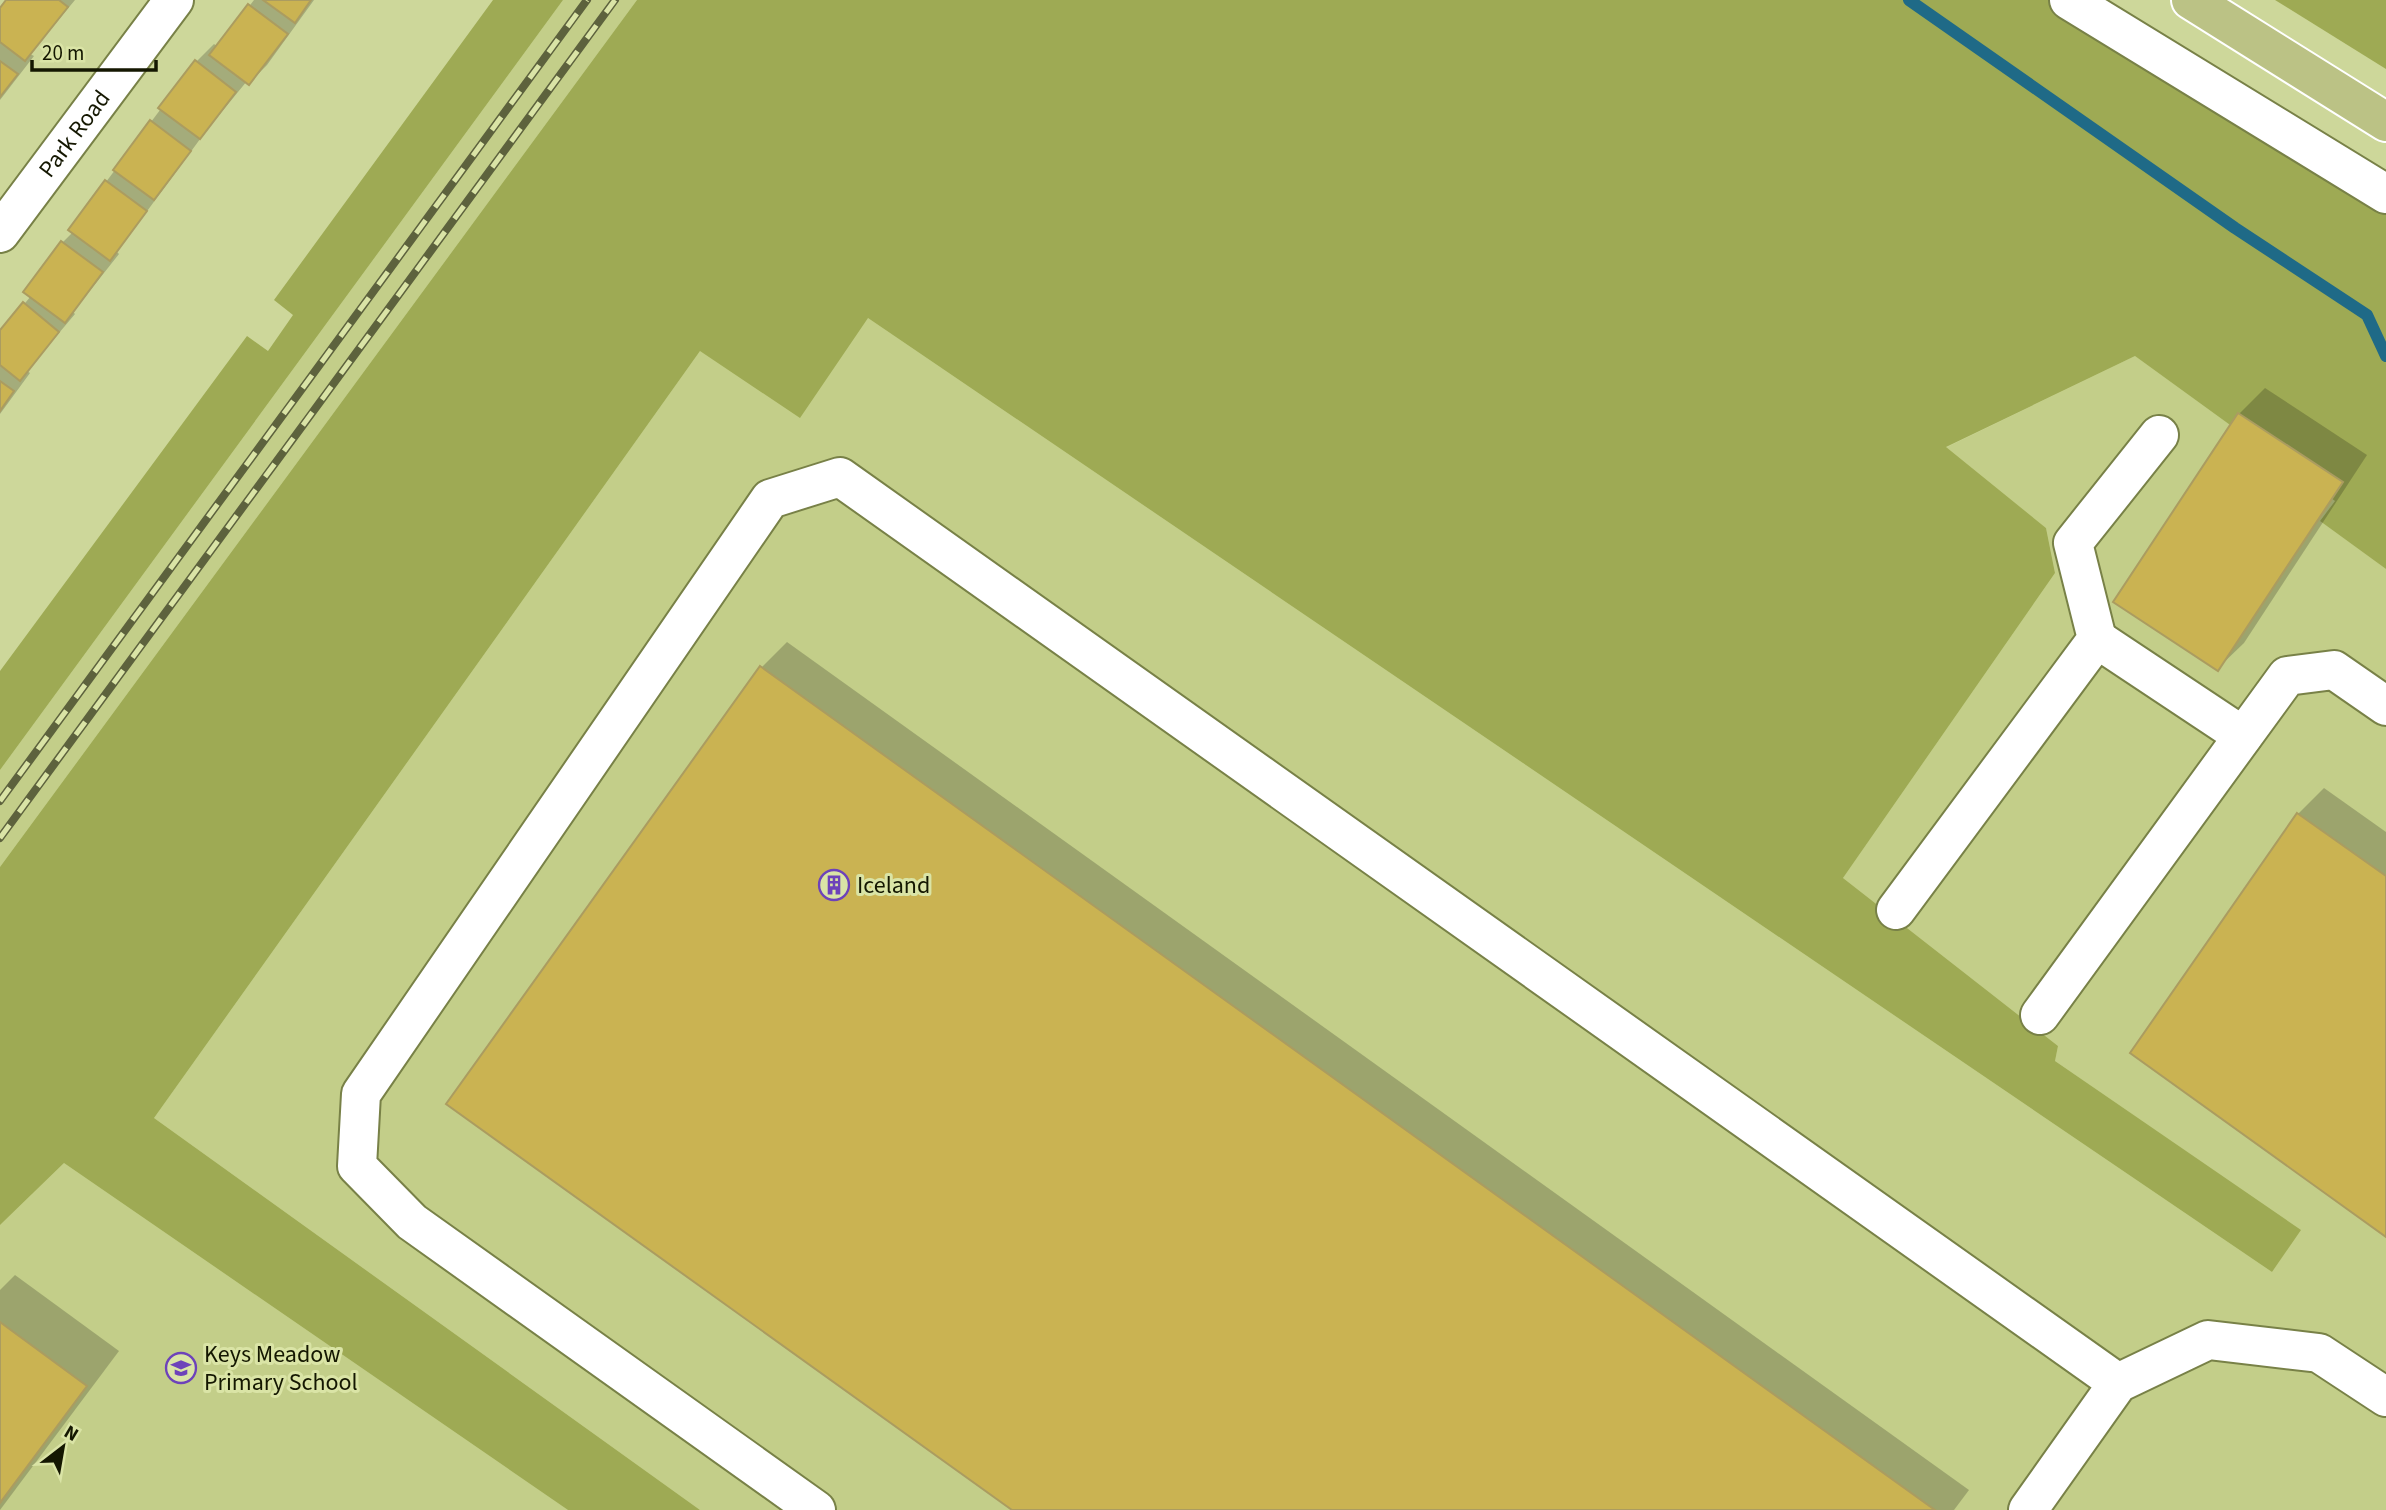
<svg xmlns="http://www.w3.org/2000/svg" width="2386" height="1510" viewBox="0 0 2386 1510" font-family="'Source Sans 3',sans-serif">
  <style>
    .built { fill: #c3ce89 }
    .green { fill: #9eaa54 }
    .shadow { fill: #0003 }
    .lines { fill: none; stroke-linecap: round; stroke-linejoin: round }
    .stream { stroke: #1f6a87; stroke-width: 12 }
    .building { fill: #cab352; stroke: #ab9c60; stroke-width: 2 }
    .minor-casing { stroke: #788147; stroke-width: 42 }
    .major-casing { stroke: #fff; stroke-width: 42 }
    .minor { stroke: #fff; stroke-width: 38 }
    .major { stroke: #bbc285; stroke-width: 38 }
    .rail-casing { stroke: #5d623d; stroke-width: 8 }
    .rail { stroke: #dae4a6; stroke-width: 5; stroke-dasharray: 16; stroke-linecap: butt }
    .labels { text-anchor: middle; stroke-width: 6; stroke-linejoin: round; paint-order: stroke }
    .street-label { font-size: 24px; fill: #141701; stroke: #dae4a6 }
    .poi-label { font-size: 24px; fill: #141701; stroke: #dae4a6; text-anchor: start }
  </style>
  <rect width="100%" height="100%" fill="#cdd79a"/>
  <!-- built -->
  <g class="built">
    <path d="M 563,0 L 637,0 L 0,867 L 0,770 Z"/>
    <path d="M 868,318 L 2272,1272 L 2300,1230 L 2055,1061 L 2058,1046 L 1843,878 L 2055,573 L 2046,528 L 1945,448 L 2135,356 L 2335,501 L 2320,521 L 2386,569 L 2386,1510 L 700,1510 L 154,1118 L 700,351 Z"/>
    <path d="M 64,1163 L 568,1510 L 0,1510 L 0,1225 Z"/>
  </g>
  <!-- green -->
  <g class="green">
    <path d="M 493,0 L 563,0 L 0,770 L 0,671 L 247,336 L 268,351 L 293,315 L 274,300 Z"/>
    <path d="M 637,0 L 2053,0 L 2386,204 L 2386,569 L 2320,521 L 2335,501 L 2135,356 L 1946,447 L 2046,528 L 2055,573 L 1843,878 L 2058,1046 L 2055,1061 L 2301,1230 L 2272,1272 L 868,318 L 800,418 L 700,351 L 154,1118 L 700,1510 L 568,1510 L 64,1163 L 0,1225 L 0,867 Z"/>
    <path d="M 2275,0 L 2386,0 L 2386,69 Z"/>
  </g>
  <!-- shadow -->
  <g class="shadow">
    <path d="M 9,0 L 75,0 L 30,54 L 34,56 L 0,100 L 0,11 Z"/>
    <path d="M 254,0 L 314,0 L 267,65 L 249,83 L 247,81 L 206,131 L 117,252 L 119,254 L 73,312 L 75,314 L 27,371 L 30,373 L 0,414 L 0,333 L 31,296 L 62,243 L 73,232 L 70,230 L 196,62 L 214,44 L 218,47 Z"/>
    <path d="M 2265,388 L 2367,455 L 2244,643 L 2218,668 L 2239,414 Z"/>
    <path d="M 787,642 L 1969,1490 L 1954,1510 L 1015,1510 L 761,668 Z"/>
    <path d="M 2324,788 L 2386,832 L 2386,1235 L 2298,814 Z"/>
    <path d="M 15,1275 L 119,1351 L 0,1510 L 0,1290 Z"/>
  </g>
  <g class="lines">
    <!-- stream -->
    <path class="stream" d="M 1909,0 L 2235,228 L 2367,315 L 2386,356"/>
  </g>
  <!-- building -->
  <g class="building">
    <path d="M 6,0 L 59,0 L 68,7 L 25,61 L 0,42 L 0,8 Z"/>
    <path d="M 263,0 L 311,0 L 295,23 Z"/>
    <path d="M 248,4 L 288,34 L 249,85 L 209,55 Z"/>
    <path d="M 195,60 L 236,92 L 200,139 L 158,108 Z"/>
    <path d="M 0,61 L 18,74 L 0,97 Z"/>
    <path d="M 150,120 L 191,151 L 154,200 L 113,170 Z"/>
    <path d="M 105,180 L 147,211 L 110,261 L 68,230 Z"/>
    <path d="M 61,241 L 103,272 L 65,323 L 23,292 Z"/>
    <path d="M 23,302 L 59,332 L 20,381 L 0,365 L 0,330 Z"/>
    <path d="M 0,381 L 14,391 L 0,411 Z"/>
    <path d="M 2238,413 L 2343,482 L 2218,671 L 2113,602 Z"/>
    <path d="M 760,666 L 1935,1510 L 1012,1510 L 446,1104 Z"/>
    <path d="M 2297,813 L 2386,876 L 2386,1237 L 2130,1053 Z"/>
    <path d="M 0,1322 L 87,1386 L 0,1503 Z"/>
  </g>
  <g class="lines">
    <!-- minor casing -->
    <g class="minor-casing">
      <g id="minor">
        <path d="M 2069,0 L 2386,194"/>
        <path id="s1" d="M 0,233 L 174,0"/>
        <path d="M 2097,639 L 2243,736"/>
        <path d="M 1896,910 L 2097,639 L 2073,543 L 2159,435"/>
        <path d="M 2040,1015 L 2287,676 L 2334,670 L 2386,706"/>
        <path d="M 816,1510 L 412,1222 L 357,1166 L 361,1094 L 770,499 L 840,477 L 2118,1383"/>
        <path d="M 2028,1510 L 2118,1383 L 2208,1340 L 2319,1353 L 2386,1397"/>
      </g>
    </g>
    <!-- major casing -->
    <g class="major-casing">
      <path id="major" d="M 2191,0 L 2386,122"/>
    </g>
    <!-- minor -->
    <use href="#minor" class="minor"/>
    <!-- major -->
    <use href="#major" class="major"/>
    <!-- rail casing -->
    <g class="rail-casing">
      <g id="rail">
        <path d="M 0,801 L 587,0"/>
        <path d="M 0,838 L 615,0"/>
      </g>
    </g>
    <!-- rail -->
    <use href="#rail" class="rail"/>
  </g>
  <!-- icons -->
  <defs>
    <g id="building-ring" transform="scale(1.575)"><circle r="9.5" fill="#dae4a6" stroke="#6d42ba" stroke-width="1.5"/><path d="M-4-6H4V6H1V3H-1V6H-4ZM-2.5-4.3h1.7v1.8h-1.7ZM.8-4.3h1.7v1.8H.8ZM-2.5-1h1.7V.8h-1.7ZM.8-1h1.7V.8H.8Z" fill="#6d42ba"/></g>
    <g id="school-ring" transform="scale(1.575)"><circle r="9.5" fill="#dae4a6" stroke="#6d42ba" stroke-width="1.5"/><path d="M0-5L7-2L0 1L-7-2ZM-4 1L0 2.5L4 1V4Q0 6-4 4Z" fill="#6d42ba"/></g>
  </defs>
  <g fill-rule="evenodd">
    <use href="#building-ring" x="834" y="885"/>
    <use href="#school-ring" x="181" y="1368"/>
  </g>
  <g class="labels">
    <!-- street labels -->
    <g class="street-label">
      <text dy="8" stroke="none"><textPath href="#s1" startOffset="124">Park Road</textPath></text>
    </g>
    <!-- poi labels -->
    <g class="poi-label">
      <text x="857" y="893">Iceland</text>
      <text x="204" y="1362">Keys Meadow<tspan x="204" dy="28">Primary School</tspan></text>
    </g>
  </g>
  <!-- north arrow -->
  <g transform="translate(63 1447) rotate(31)" stroke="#dae4a6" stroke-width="5" paint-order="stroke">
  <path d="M0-5L12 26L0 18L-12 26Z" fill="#141701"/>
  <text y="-10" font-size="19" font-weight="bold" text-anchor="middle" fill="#141701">N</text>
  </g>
  <!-- scale -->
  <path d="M32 60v10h124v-10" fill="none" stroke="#141701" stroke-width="3.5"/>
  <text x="42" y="60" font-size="21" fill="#141701" stroke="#dae4a6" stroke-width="5" paint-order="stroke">20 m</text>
</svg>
